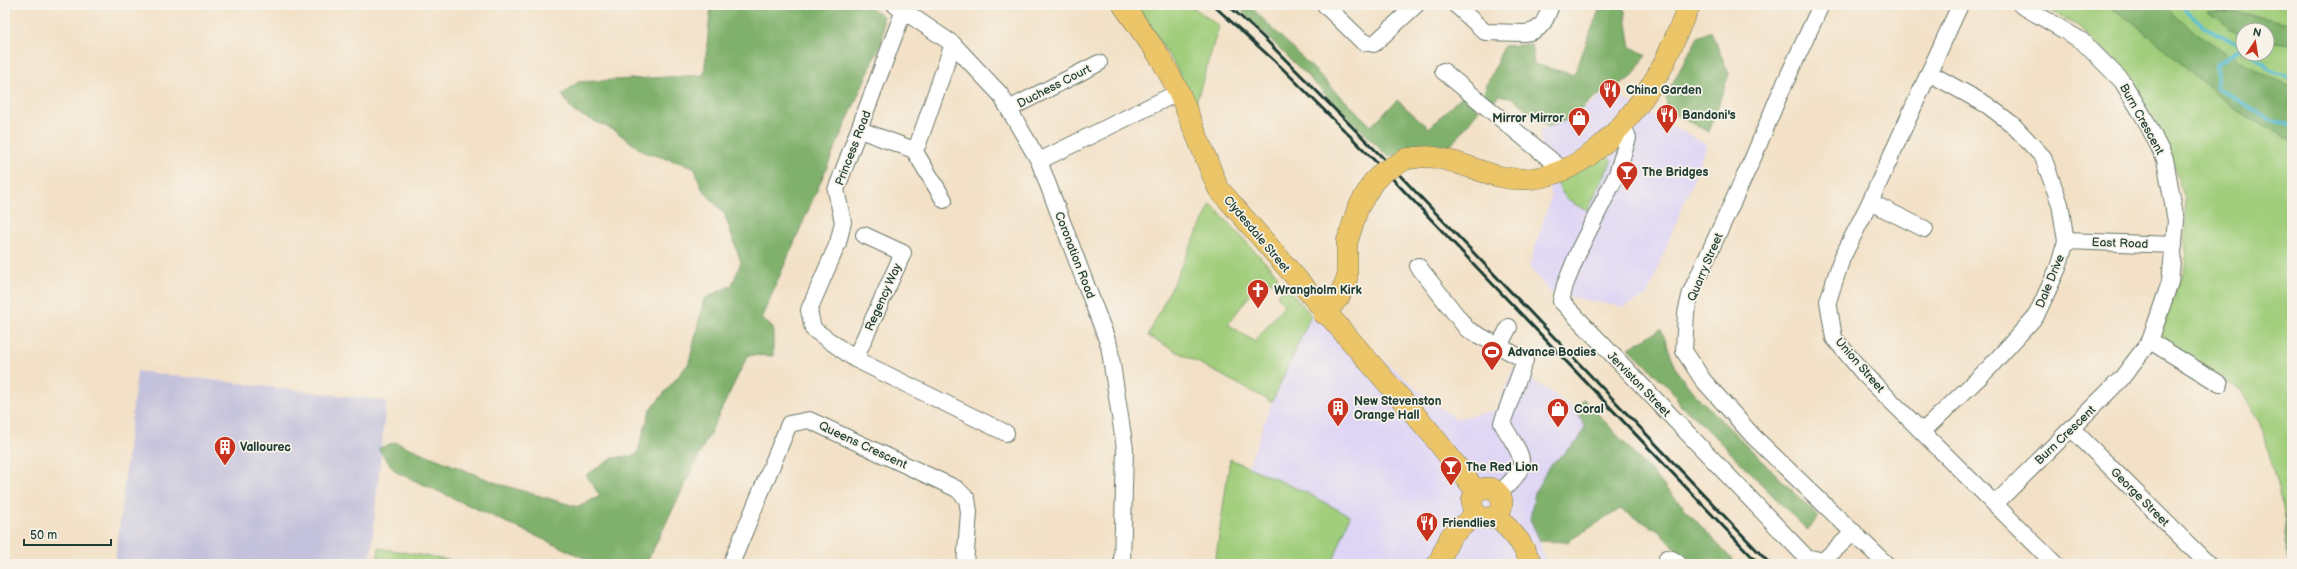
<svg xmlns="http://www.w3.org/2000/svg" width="2297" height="569" viewBox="0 0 2297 569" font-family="'Balsamiq Sans',sans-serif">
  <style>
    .built { fill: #ded5f5 }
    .industrial { fill: #c3c1db }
    .green { fill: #a1ce7c; stroke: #608658; fill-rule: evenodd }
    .forest { fill: #80b16c; stroke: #507750 }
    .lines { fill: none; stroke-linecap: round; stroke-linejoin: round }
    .stream { stroke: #57bed5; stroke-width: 3.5 }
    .minor-casing { stroke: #697667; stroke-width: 18 }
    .major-casing { stroke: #697667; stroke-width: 22 }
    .minor { stroke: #fff; stroke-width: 16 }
    .major { stroke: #edc569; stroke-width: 21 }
    .rail { stroke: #1f3d34; stroke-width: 3 }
    .major-bridge-casing { stroke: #697667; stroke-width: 22; stroke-linecap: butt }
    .major-bridge { stroke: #edc569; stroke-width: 21 }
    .labels { text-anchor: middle; stroke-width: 3.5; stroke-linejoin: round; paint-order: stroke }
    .street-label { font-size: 12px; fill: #1f3d34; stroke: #f7f3e8 }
    .poi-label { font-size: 12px; font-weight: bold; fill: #1f3d34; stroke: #f7f3e8; text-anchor: start }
  </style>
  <rect width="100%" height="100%" fill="#f7f3e8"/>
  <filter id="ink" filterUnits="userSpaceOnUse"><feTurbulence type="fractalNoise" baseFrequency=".025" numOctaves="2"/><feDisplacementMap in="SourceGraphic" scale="8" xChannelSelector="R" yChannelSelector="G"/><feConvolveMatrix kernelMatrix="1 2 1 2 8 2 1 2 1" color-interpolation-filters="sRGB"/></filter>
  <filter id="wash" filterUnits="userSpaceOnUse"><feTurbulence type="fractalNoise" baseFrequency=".012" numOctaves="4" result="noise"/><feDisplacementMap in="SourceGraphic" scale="16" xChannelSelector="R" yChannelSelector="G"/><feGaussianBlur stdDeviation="0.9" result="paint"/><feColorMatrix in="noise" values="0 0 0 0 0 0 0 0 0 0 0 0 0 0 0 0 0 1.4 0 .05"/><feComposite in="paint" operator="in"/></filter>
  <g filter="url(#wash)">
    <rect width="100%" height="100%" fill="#f3e1c7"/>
    <!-- built -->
    <g class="built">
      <path d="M 1608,90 L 1707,145 L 1647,296 L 1623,307 L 1550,293 L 1529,266 L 1551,197 L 1539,130 L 1570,119 Z"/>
      <path d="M 1321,310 L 1455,419 L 1497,410 L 1514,367 L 1576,410 L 1585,427 L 1578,441 L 1549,466 L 1530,519 L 1540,541 L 1546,564 L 1332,564 L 1350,516 L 1248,467 L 1272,402 L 1311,315 Z"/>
    </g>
    <!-- industrial -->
    <path class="industrial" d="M 137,371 L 386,401 L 370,564 L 115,564 Z"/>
    <!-- green -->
    <g class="green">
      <path d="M 1136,5 L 1190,5 L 1219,26 L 1195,106 L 1175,65 Z"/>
      <path d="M 2040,5 L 2292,5 L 2292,545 L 2264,433 L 2241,390 L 2159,336 L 2186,264 L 2185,199 L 2160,128 L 2124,69 L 2078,26 ZM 2243,30 L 2267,30 L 2267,54 L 2243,54 Z"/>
      <path d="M 1607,155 L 1612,160 L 1588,210 C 1573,205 1561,197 1557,181 Z"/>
      <path d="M 1211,204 L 1278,276 L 1276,283 L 1262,279 L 1228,324 L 1255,342 L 1284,305 L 1277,295 L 1286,286 L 1311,315 L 1272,402 L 1148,336 Z"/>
      <path d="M 1230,459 L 1305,492 L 1350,516 L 1332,564 L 1215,564 Z"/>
      <path d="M 379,548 L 471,564 L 377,564 Z"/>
    </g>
    <!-- forest -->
    <g class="forest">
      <path d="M 711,5 L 867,5 L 883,16 L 883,38 L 761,319 L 773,327 L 773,356 L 748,355 L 646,564 L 597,564 L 396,472 L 378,449 L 395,442 L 499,484 L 578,507 L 600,496 L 586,475 L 613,458 L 637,455 L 650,410 L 689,363 L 704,299 L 732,285 L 741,262 L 724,213 L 702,189 L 694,167 L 644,152 L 614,130 L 574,112 L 562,95 L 578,82 L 704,75 Z"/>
      <path d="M 1236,5 L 1249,5 L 1371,126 L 1397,100 L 1429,128 L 1462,96 L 1479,110 L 1448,149 L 1434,147 L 1388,157 Z"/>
      <path d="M 1601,5 L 1624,6 L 1631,47 L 1646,55 L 1632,77 L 1592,99 L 1570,119 L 1547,127 L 1513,98 L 1499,95 L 1492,103 L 1482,96 L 1504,46 L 1531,44 L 1534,64 L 1574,75 Z"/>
      <path d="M 2113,5 L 2162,5 C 2200,39 2246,67 2292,88 L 2292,141 L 2233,108 L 2135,24 L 2110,7 Z"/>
      <path d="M 2208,12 L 2242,13 L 2292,24 L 2292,45 L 2267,42 L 2267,30 L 2243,30 L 2243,38 Z"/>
      <path d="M 1711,31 L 1729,74 L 1709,132 L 1667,111 L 1666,95 L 1698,37 Z"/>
      <path d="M 1661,329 L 1678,373 L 1693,392 L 1819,517 L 1807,530 L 1703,425 L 1680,405 L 1673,392 L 1629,348 Z"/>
      <path d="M 1584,399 L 1736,564 L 1691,564 L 1657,530 L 1620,509 L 1567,542 L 1540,541 L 1530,519 L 1535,492 L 1549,466 L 1578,441 L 1585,427 L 1576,410 Z"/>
      <path d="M 2288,495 L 2292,509 L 2292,564 L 2290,564 L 2284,536 Z"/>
    </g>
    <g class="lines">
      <!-- stream -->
      <g class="stream">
        <path d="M 2181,5 L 2205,27 L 2243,47"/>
        <path d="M 2243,47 L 2216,65 L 2216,87 L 2269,119 L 2292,126"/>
        <path d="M 2252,54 L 2274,73 L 2292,78"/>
      </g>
    </g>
  </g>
  <g filter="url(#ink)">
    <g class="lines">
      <!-- minor casing -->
      <g class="minor-casing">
        <g id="minor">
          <path d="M 895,5 L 953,44 L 1000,94 L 1039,161 L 1109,345 L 1125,449 L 1122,564"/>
          <path d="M 1325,5 L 1363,42 L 1374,44 L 1416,5"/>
          <path d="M 1456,5 L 1485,32 L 1524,33 C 1542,32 1546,19 1551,5"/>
          <path d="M 1821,5 L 1778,98 L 1753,158 L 1691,292 L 1686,313 L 1684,351 L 1703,380 L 1753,436 L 1886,564"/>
          <path d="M 1960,5 L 1870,202 L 1842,258 L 1828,301 L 1834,338 L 1863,373 L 2055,564"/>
          <path d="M 904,10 L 836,190 L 843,222 L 838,243 L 809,310 L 813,329 L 855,359 L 1006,433"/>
          <path d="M 1443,71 L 1563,170"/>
          <path d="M 1009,109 L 1099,63"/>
          <path d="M 1623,124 L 1628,138 L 1617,174 L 1580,248 L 1565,285 L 1561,301 L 1806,557 L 1823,561 L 1823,564"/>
          <path d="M 860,130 L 914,150 L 918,144 L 953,44"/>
          <path d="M 914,150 L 944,200"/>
          <path d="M 1039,161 L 1179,92"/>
          <path d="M 1870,202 L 1925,229"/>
          <path d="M 2066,241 L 2174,245"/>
          <path d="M 1418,266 L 1467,329 L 1525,360 L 1502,423 C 1522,459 1534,462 1499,493"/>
          <path d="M 2150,341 L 2220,384"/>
          <path d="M 1499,346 L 1509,327"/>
          <path d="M 855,359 L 903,253 L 864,235"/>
          <path d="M 2072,429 L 2208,564"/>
          <path d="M 1922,432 L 1989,368 L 2036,316 L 2058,268 L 2066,241 L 2060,204 L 2043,157 L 2012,124 L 1987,105 L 1929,73"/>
          <path d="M 1995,504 L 2121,379 L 2150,341 L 2170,282 L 2176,221 L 2165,159 L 2145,119 L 2122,81 L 2082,41 L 2021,5"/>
          <path d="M 1667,558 L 1672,559 L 1679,564"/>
          <path d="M 1823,561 L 1854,532"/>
          <path d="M 731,564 L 789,424 L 809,420 L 957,489 L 967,499 L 969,512 L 965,564"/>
        </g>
      </g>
      <!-- major casing -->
      <g class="major-casing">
        <g id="major">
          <path d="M 1123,5 L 1160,57 L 1179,92 L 1218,188 L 1430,432 L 1477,492"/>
          <path d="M 1406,159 C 1414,158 1423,156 1431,157 C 1456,159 1481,174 1507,178 C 1577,188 1630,124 1661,69 C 1672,48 1679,26 1690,5"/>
          <path d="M 1324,314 L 1339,297 L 1347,278 L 1347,242 L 1358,208 L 1373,182"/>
          <circle cx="1487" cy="503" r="15"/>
          <path d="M 1497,515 L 1520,542 L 1532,564"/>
          <path d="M 1438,564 L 1451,536 L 1476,514"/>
        </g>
      </g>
      <!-- minor -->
      <use href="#minor" class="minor"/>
      <!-- major -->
      <use href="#major" class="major"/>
      <!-- rail -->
      <g class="rail">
        <path d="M 1213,5 L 1280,66 L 1386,172 L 1759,564"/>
        <path d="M 1228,5 L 1262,36 L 1391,166 L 1770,564"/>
      </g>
      <!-- major-bridge casing -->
      <g class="major-bridge-casing">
        <path id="major-bridge" d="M 1373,182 L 1383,172 L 1406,159"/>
      </g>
      <!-- major-bridge -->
      <use href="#major-bridge" class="major-bridge"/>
    </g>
  </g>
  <!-- icons -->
  <defs>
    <g id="restaurant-pin" transform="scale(1.15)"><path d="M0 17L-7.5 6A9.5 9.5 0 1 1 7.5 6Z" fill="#c8321e" stroke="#f7f3e8"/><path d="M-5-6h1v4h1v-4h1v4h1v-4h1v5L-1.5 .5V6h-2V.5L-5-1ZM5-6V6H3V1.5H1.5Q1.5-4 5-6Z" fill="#fff"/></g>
    <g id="shop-pin" transform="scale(1.15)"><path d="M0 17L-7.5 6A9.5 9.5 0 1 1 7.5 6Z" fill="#c8321e" stroke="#f7f3e8"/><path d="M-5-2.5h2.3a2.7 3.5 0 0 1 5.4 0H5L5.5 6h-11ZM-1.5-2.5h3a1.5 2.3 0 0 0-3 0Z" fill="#fff"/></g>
    <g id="bar-pin" transform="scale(1.15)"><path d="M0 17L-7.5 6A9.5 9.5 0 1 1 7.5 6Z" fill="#c8321e" stroke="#f7f3e8"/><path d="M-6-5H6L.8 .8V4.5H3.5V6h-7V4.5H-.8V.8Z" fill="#fff"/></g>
    <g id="church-pin" transform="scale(1.15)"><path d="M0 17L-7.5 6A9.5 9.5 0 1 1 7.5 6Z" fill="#c8321e" stroke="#f7f3e8"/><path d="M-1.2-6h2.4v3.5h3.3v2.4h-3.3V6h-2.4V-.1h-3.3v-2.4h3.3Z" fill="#fff"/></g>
    <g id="stadium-pin" transform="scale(1.15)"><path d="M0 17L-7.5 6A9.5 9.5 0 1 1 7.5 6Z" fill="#c8321e" stroke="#f7f3e8"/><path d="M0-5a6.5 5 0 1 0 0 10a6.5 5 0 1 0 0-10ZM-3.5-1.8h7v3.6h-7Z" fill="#fff"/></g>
    <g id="building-pin" transform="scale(1.15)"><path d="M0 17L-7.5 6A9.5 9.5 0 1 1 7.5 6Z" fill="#c8321e" stroke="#f7f3e8"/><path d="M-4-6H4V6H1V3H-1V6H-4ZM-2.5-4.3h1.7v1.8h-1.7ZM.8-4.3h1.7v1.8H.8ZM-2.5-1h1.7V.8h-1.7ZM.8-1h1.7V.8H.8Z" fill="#fff"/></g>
  </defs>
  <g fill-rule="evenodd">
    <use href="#restaurant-pin" x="1610" y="90"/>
    <use href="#restaurant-pin" x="1667" y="115"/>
    <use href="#shop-pin" x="1579" y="118"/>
    <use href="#bar-pin" x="1627" y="172"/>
    <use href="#church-pin" x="1258" y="290"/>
    <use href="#stadium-pin" x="1492" y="352"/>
    <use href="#building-pin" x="1338" y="408"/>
    <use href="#shop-pin" x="1558" y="409"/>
    <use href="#building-pin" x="225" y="447"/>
    <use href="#bar-pin" x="1451" y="467"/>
    <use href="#restaurant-pin" x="1427" y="523"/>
  </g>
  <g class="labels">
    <!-- street labels -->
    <g class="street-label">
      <text transform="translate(1054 86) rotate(-27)" y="4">Duchess Court</text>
      <text transform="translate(2142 119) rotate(61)" y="4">Burn Crescent</text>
      <text transform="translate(853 148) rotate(-69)" y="4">Princess Road</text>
      <text transform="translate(1257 234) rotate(50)" y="4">Clydesdale Street</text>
      <text transform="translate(2120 243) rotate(2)" y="4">East Road</text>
      <text transform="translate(1075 255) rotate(69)" y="4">Coronation Road</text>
      <text transform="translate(1705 267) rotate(-67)" y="4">Quarry Street</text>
      <text transform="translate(2050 281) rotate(-68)" y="4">Dale Drive</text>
      <text transform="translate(883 297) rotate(-66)" y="4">Regency Way</text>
      <text transform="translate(1860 365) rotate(49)" y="4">Union Street</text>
      <text transform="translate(1639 384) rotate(46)" y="4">Jerviston Street</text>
      <text transform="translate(2065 435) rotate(-44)" y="4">Burn Crescent</text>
      <text transform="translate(863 445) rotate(25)" y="4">Queens Crescent</text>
      <text transform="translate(2140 497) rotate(45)" y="4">George Street</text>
    </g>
    <!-- poi labels -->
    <g class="poi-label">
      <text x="1626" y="94">China Garden</text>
      <text x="1682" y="119">Bandoni's</text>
      <text x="1564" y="122" text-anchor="end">Mirror Mirror</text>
      <text x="1642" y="176">The Bridges</text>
      <text x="1274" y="294">Wrangholm Kirk</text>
      <text x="1508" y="356">Advance Bodies</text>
      <text x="1354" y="405">New Stevenston<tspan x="1354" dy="14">Orange Hall</tspan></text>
      <text x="1574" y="413">Coral</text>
      <text x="240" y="451">Vallourec</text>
      <text x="1466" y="471">The Red Lion</text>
      <text x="1442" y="527">Friendlies</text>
    </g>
  </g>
  <!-- margin -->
  <rect width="2297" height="569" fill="none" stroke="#f7f3e8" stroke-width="20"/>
  <!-- north arrow -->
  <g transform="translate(2255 42) rotate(12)"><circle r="19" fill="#f7f3e8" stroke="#a1aaa0"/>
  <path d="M0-3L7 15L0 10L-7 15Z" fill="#c8321e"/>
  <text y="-6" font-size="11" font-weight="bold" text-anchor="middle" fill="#1f3d34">N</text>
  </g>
  <!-- scale -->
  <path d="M24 539v6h87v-6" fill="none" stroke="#1f3d34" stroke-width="2"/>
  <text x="30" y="539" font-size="12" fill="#1f3d34" stroke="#f7f3e8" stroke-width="3" paint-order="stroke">50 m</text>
</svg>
